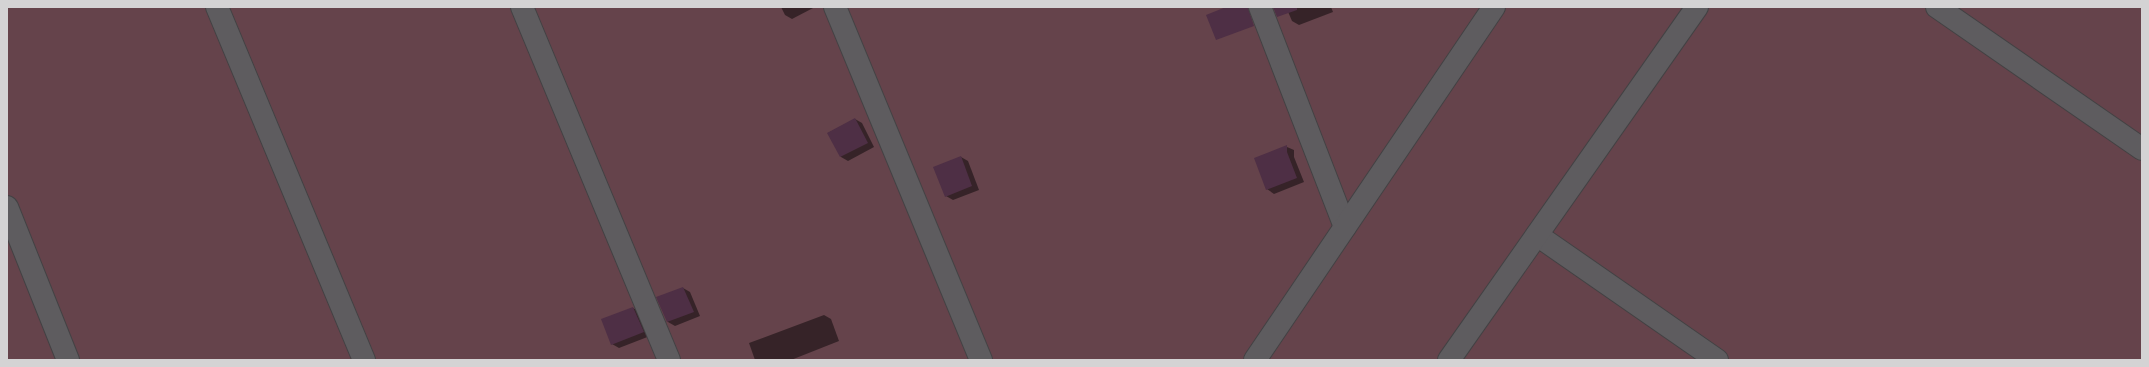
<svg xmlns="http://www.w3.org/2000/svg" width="2149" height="367" viewBox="0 0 2149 367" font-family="'Alegreya Sans',sans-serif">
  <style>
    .green { fill: #65434b }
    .shadow { fill: #0007 }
    .building { fill: #4e2f45 }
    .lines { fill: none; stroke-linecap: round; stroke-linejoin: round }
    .minor-casing { stroke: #434244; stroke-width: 24 }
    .minor { stroke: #5e5c5f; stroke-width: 22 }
  </style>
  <rect width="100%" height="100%" fill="#282628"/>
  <!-- green -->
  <rect class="green" x="7" y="7" width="2135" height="353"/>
  <!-- shadow -->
  <g class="shadow">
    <path d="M 781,7 L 815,7 L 792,19 L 785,15 Z"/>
    <path d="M 1286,7 L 1331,7 L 1333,12 L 1299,25 L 1292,21 Z"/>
    <path d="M 855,119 L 862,123 L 874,147 L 848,161 L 841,157 L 828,133 Z"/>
    <path d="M 1287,147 L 1294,150 L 1294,157 L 1304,182 L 1274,194 L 1267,189 Z"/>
    <path d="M 961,157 L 968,161 L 979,190 L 953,200 L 946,196 Z"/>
    <path d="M 683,288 L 690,292 L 700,316 L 675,326 L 668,322 L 658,298 Z"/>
    <path d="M 633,308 L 640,312 L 650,336 L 619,348 L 612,344 Z"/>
    <path d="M 824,315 L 831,319 L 839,341 L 791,360 L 755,360 L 749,343 Z"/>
  </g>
  <!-- building -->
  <g class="building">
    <path d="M 1226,7 L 1248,7 L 1254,26 L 1216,40 L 1206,15 Z"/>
    <path d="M 1273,7 L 1297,7 L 1297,10 L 1277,17 Z"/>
    <path d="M 855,118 L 868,143 L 840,157 L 827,133 Z"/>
    <path d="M 1287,145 L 1287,152 L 1297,178 L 1266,190 L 1254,158 Z"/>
    <path d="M 961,156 L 972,186 L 945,197 L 933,167 Z"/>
    <path d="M 683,287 L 694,312 L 667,322 L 656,297 Z"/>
    <path d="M 633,307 L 644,332 L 611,345 L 601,319 Z"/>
  </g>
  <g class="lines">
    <!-- minor casing -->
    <g class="minor-casing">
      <g id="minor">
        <path d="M 217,7 L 364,360"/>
        <path d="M 522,7 L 669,360"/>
        <path d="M 835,7 L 981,360"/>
        <path d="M 1260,7 L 1345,227"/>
        <path d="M 1937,7 L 2142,149"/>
        <path d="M 7,207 L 68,360"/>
        <path d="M 1537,235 L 1717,360"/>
        <path d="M 1255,360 L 1494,7"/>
        <path d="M 1449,360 L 1697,7"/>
      </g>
    </g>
    <!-- minor -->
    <use href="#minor" class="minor"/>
  </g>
  <!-- border -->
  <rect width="2149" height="367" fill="none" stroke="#d4d3d4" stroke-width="16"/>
</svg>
